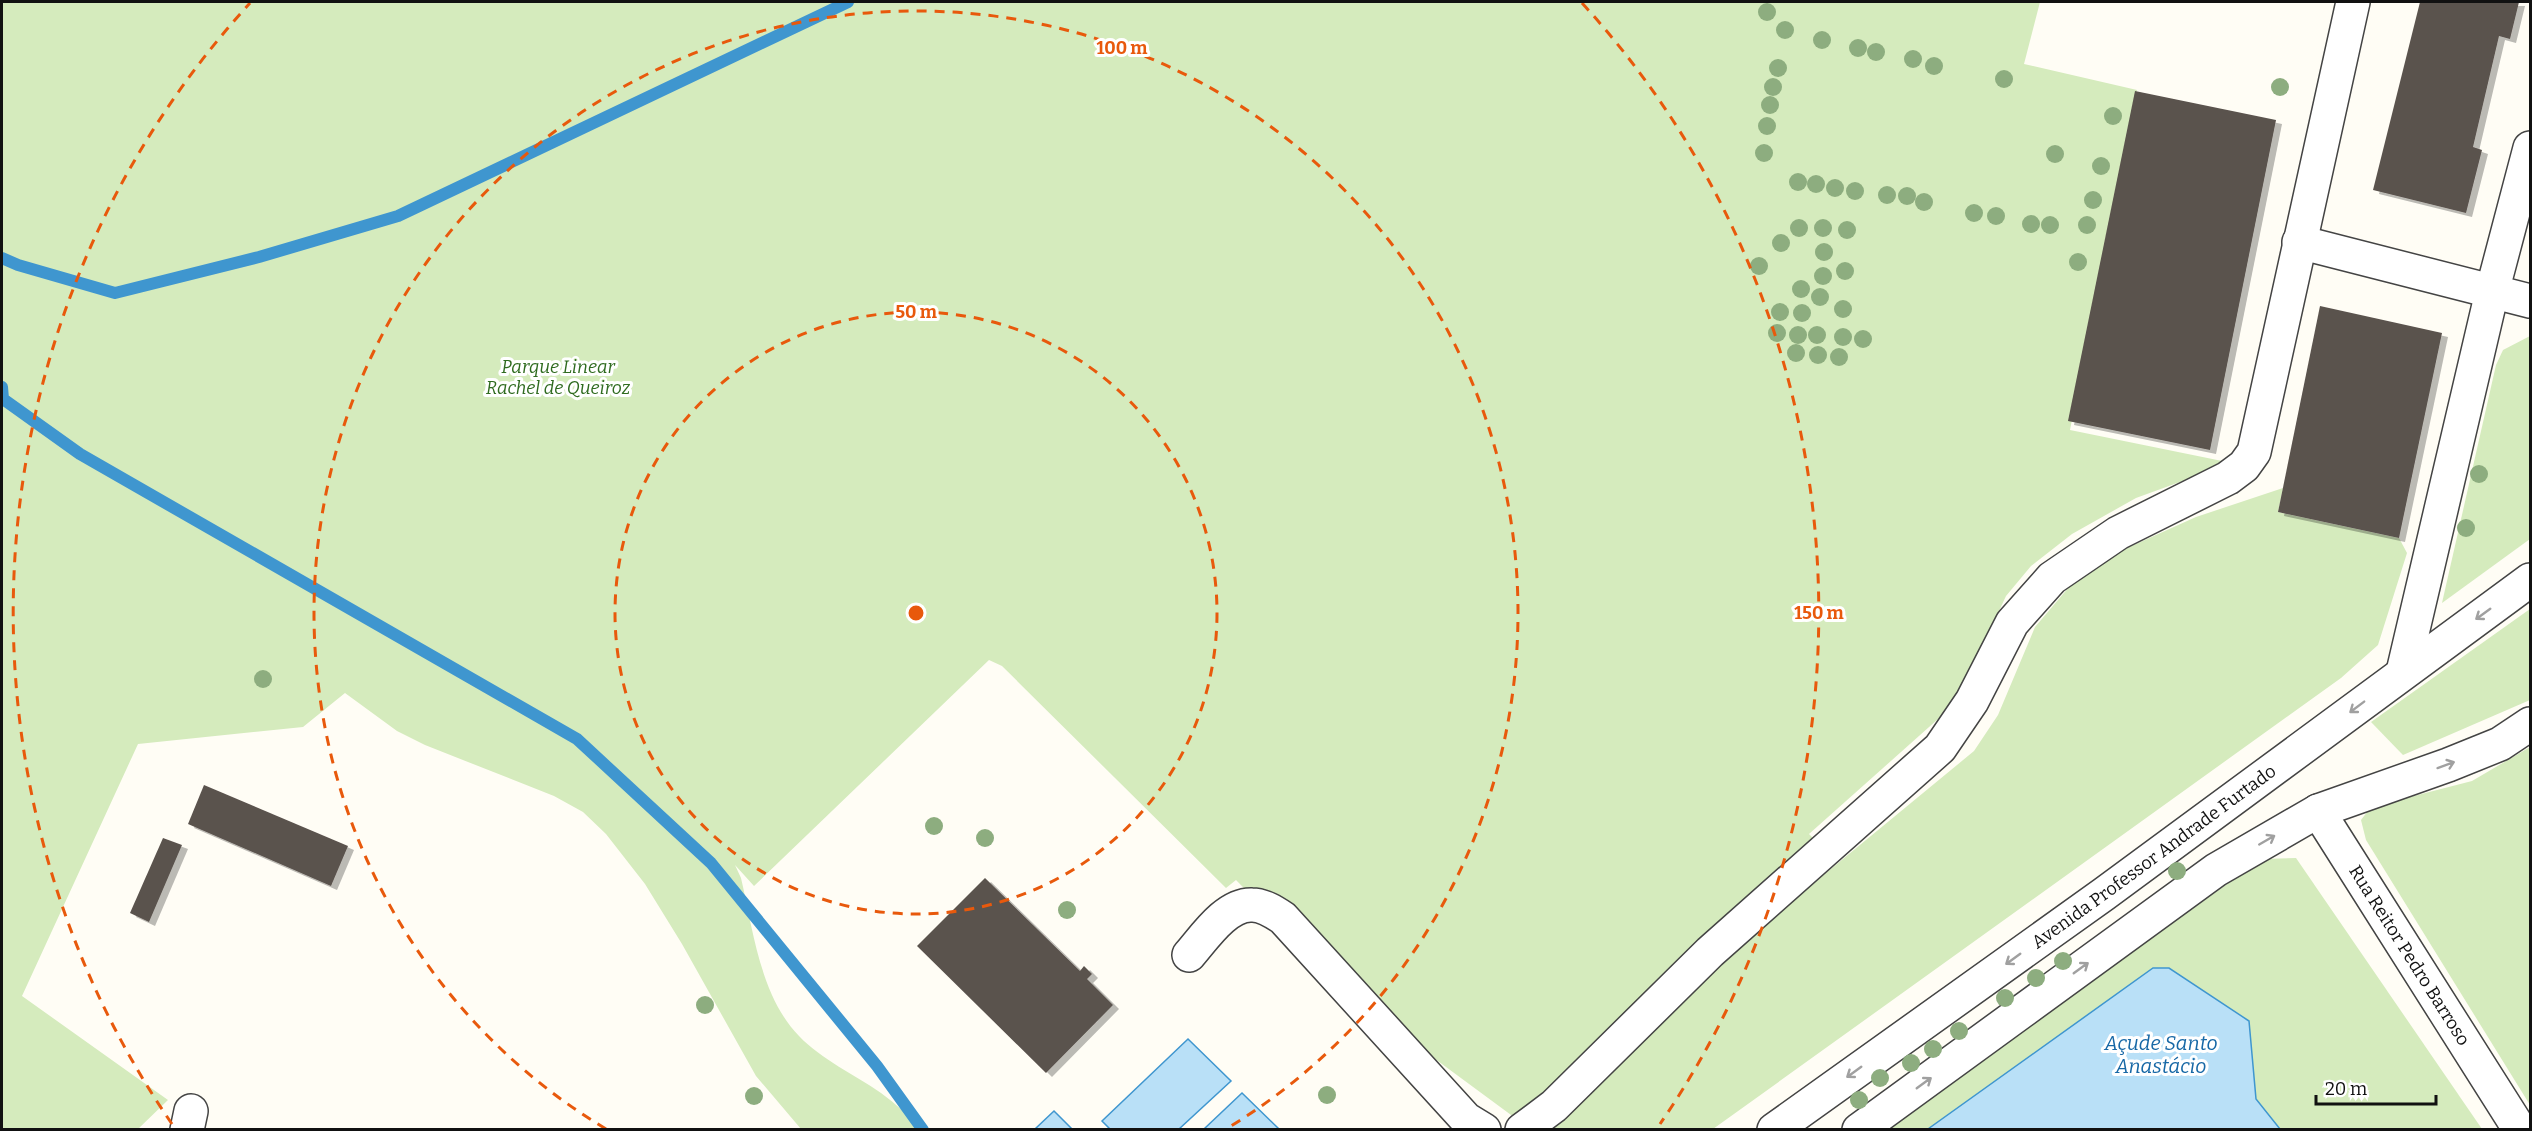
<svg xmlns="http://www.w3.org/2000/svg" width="2532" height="1131" viewBox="0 0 2532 1131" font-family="Bitter,serif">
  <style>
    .green { fill: #d5ebbd }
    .water { fill: #b9e0f7; stroke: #3f96cf; stroke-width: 1.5 }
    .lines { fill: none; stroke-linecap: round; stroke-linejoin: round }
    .stream { stroke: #3f96cf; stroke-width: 12 }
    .building { fill: #5a524d; filter: url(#shadow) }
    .minor-casing { stroke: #444; stroke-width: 36 }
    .minor { stroke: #fff; stroke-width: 33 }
    .tree { fill: #8dad7f }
    .oneway { stroke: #a0a0a0 }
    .ring { fill: none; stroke: #e8590c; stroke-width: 3; stroke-dasharray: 10 8 }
    .labels { text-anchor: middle; stroke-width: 6; stroke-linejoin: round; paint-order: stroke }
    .park-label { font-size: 18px; font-style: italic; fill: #2f6b1f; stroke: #fff }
    .street-label { font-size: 18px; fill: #111; stroke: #fff }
    .water-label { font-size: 20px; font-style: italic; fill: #1768a6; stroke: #fff }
    .centre { fill: #e8590c; stroke: #fff; stroke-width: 3 }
    .ring-label { font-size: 18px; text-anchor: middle; font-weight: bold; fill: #e8590c; stroke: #fff; stroke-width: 6; stroke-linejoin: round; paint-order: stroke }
  </style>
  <defs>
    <filter id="shadow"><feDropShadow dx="6" dy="4" stdDeviation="0" flood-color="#0004"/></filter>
  </defs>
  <rect width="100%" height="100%" fill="#fffdf5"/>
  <!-- green -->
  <g class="green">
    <path d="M 2,2 L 2040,2 L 2024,64 L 2137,90 L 2070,430 L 2232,463 L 2136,498 L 2072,534 L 2031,566 L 2006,596 L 1956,703 L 1809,834 L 1812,837 L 1815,882 L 1974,751 L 1998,715 L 2035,627 L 2087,566 L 2196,517 L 2283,488 L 2278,512 L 2399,538 L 2407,553 L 2378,645 L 2341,678 L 1713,1129 L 1530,1129 L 1385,1022 L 1292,937 L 1236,880 L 1226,888 L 1002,666 L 989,660 L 754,886 L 735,865 L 741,878 C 753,929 760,996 799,1036 C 822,1060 854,1074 881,1093 C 896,1104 910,1117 923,1129 L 801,1129 L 756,1076 L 682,944 L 645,884 L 606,834 L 583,812 L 554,796 L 425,745 L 397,731 L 345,693 L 303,727 L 138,744 L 22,996 L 168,1100 L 138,1129 L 2,1129 Z"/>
    <path d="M 2530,336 L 2530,539 L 2442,603 L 2496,365 L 2503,350 Z"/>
    <path d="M 2530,609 L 2530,700 L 2403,755 L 2371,722 Z"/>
    <path d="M 2530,747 L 2530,1105 L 2366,840 L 2361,820 L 2371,807 L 2472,781 Z"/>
    <path d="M 2296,858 L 2482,1129 L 1882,1130 L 2262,859 Z"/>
  </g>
  <!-- water -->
  <g class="water">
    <path d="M 2153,968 L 2169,968 L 2249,1021 L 2256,1099 L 2280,1129 L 1928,1129 Z"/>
    <path d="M 1188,1039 L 1231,1081 L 1179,1129 L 1110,1129 L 1102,1121 Z"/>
    <path d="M 1242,1093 L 1279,1129 L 1204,1129 Z"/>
    <path d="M 1054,1111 L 1072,1129 L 1035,1129 Z"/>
  </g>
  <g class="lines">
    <!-- stream -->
    <g class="stream">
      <path d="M 2,258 L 18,265 L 115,293 L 259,257 L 398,216 L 848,2"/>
      <path d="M 2,387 L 3,399 L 80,454 L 577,739 L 711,863 L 877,1066 L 923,1130"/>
    </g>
  </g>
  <!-- building -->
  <g class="building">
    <path d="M 2420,2 L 2519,2 L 2510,39 L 2499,36 L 2473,147 L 2482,150 L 2466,213 L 2373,190 Z"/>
    <path d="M 2135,91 L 2276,120 L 2210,450 L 2068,421 Z"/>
    <path d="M 2320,306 L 2442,333 L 2399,538 L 2278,512 Z"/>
    <path d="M 204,785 L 348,846 L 331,886 L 188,824 Z"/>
    <path d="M 163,838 L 182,845 L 149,922 L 130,913 Z"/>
    <path d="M 985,878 L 1080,971 L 1084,966 L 1092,974 L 1087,979 L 1113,1005 L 1046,1073 L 917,946 Z"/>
  </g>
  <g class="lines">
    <!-- minor casing -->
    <g class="minor-casing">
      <g id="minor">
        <path d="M 2299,242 L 2530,301"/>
        <path d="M 2403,672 L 2492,292 L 2530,148"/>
        <path id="s1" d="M 2318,811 L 2520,1130"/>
        <path d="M 1189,955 C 1204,938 1226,904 1252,905 C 1263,905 1274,912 1283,918 L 1466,1119 L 1484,1130"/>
        <path d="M 187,1130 L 191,1111"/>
        <path d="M 1522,1130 L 1554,1106 L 1710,952 L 1940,748 L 1972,701 L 2012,623 L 2052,578 L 2118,533 L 2228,478 L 2244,466 L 2254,452 L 2353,2"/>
        <path id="s2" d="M 1774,1130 L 2104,894 L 2530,580"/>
        <path d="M 1859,1130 L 2216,870 L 2318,811 L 2448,765 L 2500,744 L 2530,724"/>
      </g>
    </g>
    <!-- minor -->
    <use href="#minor" class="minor"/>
  </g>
  <!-- trees -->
  <g class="tree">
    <circle cx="1767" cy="12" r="9"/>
    <circle cx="1785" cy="30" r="9"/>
    <circle cx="1822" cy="40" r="9"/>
    <circle cx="1858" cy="48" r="9"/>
    <circle cx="1876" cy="52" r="9"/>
    <circle cx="1913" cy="59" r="9"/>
    <circle cx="1934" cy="66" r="9"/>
    <circle cx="1778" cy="68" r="9"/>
    <circle cx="2004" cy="79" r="9"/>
    <circle cx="1773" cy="87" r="9"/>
    <circle cx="2280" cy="87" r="9"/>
    <circle cx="1770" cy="105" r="9"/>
    <circle cx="2113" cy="116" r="9"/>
    <circle cx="1767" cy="126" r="9"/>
    <circle cx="1764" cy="153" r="9"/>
    <circle cx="2055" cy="154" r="9"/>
    <circle cx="2101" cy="166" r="9"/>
    <circle cx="1798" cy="182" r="9"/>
    <circle cx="1816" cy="184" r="9"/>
    <circle cx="1835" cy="188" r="9"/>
    <circle cx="1855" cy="191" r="9"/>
    <circle cx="1887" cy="195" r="9"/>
    <circle cx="1907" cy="196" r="9"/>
    <circle cx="2093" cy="200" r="9"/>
    <circle cx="1924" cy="202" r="9"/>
    <circle cx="1974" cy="213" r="9"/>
    <circle cx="1996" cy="216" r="9"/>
    <circle cx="2031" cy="224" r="9"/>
    <circle cx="2050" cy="225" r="9"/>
    <circle cx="2087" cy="225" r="9"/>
    <circle cx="1799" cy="228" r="9"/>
    <circle cx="1823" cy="228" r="9"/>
    <circle cx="1847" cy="230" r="9"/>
    <circle cx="1781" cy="243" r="9"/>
    <circle cx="1824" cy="252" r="9"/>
    <circle cx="2078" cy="262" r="9"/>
    <circle cx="1759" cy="266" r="9"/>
    <circle cx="1845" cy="271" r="9"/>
    <circle cx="1823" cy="276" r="9"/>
    <circle cx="1801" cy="289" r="9"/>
    <circle cx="1820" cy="297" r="9"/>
    <circle cx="1843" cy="309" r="9"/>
    <circle cx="1780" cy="312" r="9"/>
    <circle cx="1802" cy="313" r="9"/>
    <circle cx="1777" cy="333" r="9"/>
    <circle cx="1798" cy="335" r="9"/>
    <circle cx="1817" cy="335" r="9"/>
    <circle cx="1843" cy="337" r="9"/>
    <circle cx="1863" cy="339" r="9"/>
    <circle cx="1796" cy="353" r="9"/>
    <circle cx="1818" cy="355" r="9"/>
    <circle cx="1839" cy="357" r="9"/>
    <circle cx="2479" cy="474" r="9"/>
    <circle cx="2466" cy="528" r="9"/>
    <circle cx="263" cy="679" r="9"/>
    <circle cx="934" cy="826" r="9"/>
    <circle cx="985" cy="838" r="9"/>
    <circle cx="2177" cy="871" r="9"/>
    <circle cx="1067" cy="910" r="9"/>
    <circle cx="2063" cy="961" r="9"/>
    <circle cx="2036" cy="978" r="9"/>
    <circle cx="2005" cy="998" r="9"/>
    <circle cx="705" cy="1005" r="9"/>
    <circle cx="1959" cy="1031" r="9"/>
    <circle cx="1933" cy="1049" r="9"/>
    <circle cx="1911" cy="1063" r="9"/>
    <circle cx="1880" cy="1078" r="9"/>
    <circle cx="1327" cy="1095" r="9"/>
    <circle cx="754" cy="1096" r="9"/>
    <circle cx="1859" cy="1100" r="9"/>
  </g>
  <!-- one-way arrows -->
  <defs><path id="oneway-shaft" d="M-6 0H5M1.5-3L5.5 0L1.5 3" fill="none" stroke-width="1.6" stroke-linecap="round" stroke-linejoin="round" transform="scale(1.5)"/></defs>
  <g class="oneway">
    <use href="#oneway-shaft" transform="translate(2483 614) rotate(144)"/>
    <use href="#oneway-shaft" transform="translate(2357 707) rotate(143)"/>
    <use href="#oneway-shaft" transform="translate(2446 765) rotate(-20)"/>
    <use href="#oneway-shaft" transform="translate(2267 840) rotate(-30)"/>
    <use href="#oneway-shaft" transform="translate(2013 959) rotate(144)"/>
    <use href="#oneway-shaft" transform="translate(2081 968) rotate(-36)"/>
    <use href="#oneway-shaft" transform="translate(1854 1072) rotate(144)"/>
    <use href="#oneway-shaft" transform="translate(1924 1083) rotate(-36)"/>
  </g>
  <!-- distance rings -->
  <g class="ring">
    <circle cx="916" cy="613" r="301"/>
    <path d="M606 1129A602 602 0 1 1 1226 1129"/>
    <path d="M172 1124A903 903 0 0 1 250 3M1582 3A903 903 0 0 1 1660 1124"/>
  </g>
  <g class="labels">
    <!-- park labels -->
    <g class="park-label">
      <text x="558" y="373">Parque Linear<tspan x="558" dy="21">Rachel de Queiroz</tspan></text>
    </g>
    <!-- street labels -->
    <g class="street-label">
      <text dy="6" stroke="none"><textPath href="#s2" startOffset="468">Avenida Professor Andrade Furtado</textPath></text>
      <text dy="6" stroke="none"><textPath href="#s1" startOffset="171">Rua Reitor Pedro Barroso</textPath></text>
    </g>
    <!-- water labels -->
    <g class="water-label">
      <text x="2161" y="1050">Açude Santo<tspan x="2161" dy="23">Anastácio</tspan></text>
    </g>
  </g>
  <circle cx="916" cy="613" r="9" class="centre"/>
  <g class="ring-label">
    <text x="1122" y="54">100 m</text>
    <text x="916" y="318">50 m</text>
    <text x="1819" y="619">150 m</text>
  </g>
  <!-- border -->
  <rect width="2532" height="1131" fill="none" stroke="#111111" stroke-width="6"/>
  <!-- scale -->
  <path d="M2316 1095v9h120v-9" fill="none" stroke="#111111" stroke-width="3"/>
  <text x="2325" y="1095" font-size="18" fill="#111111" stroke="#ffffff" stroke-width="4.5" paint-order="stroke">20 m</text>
</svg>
